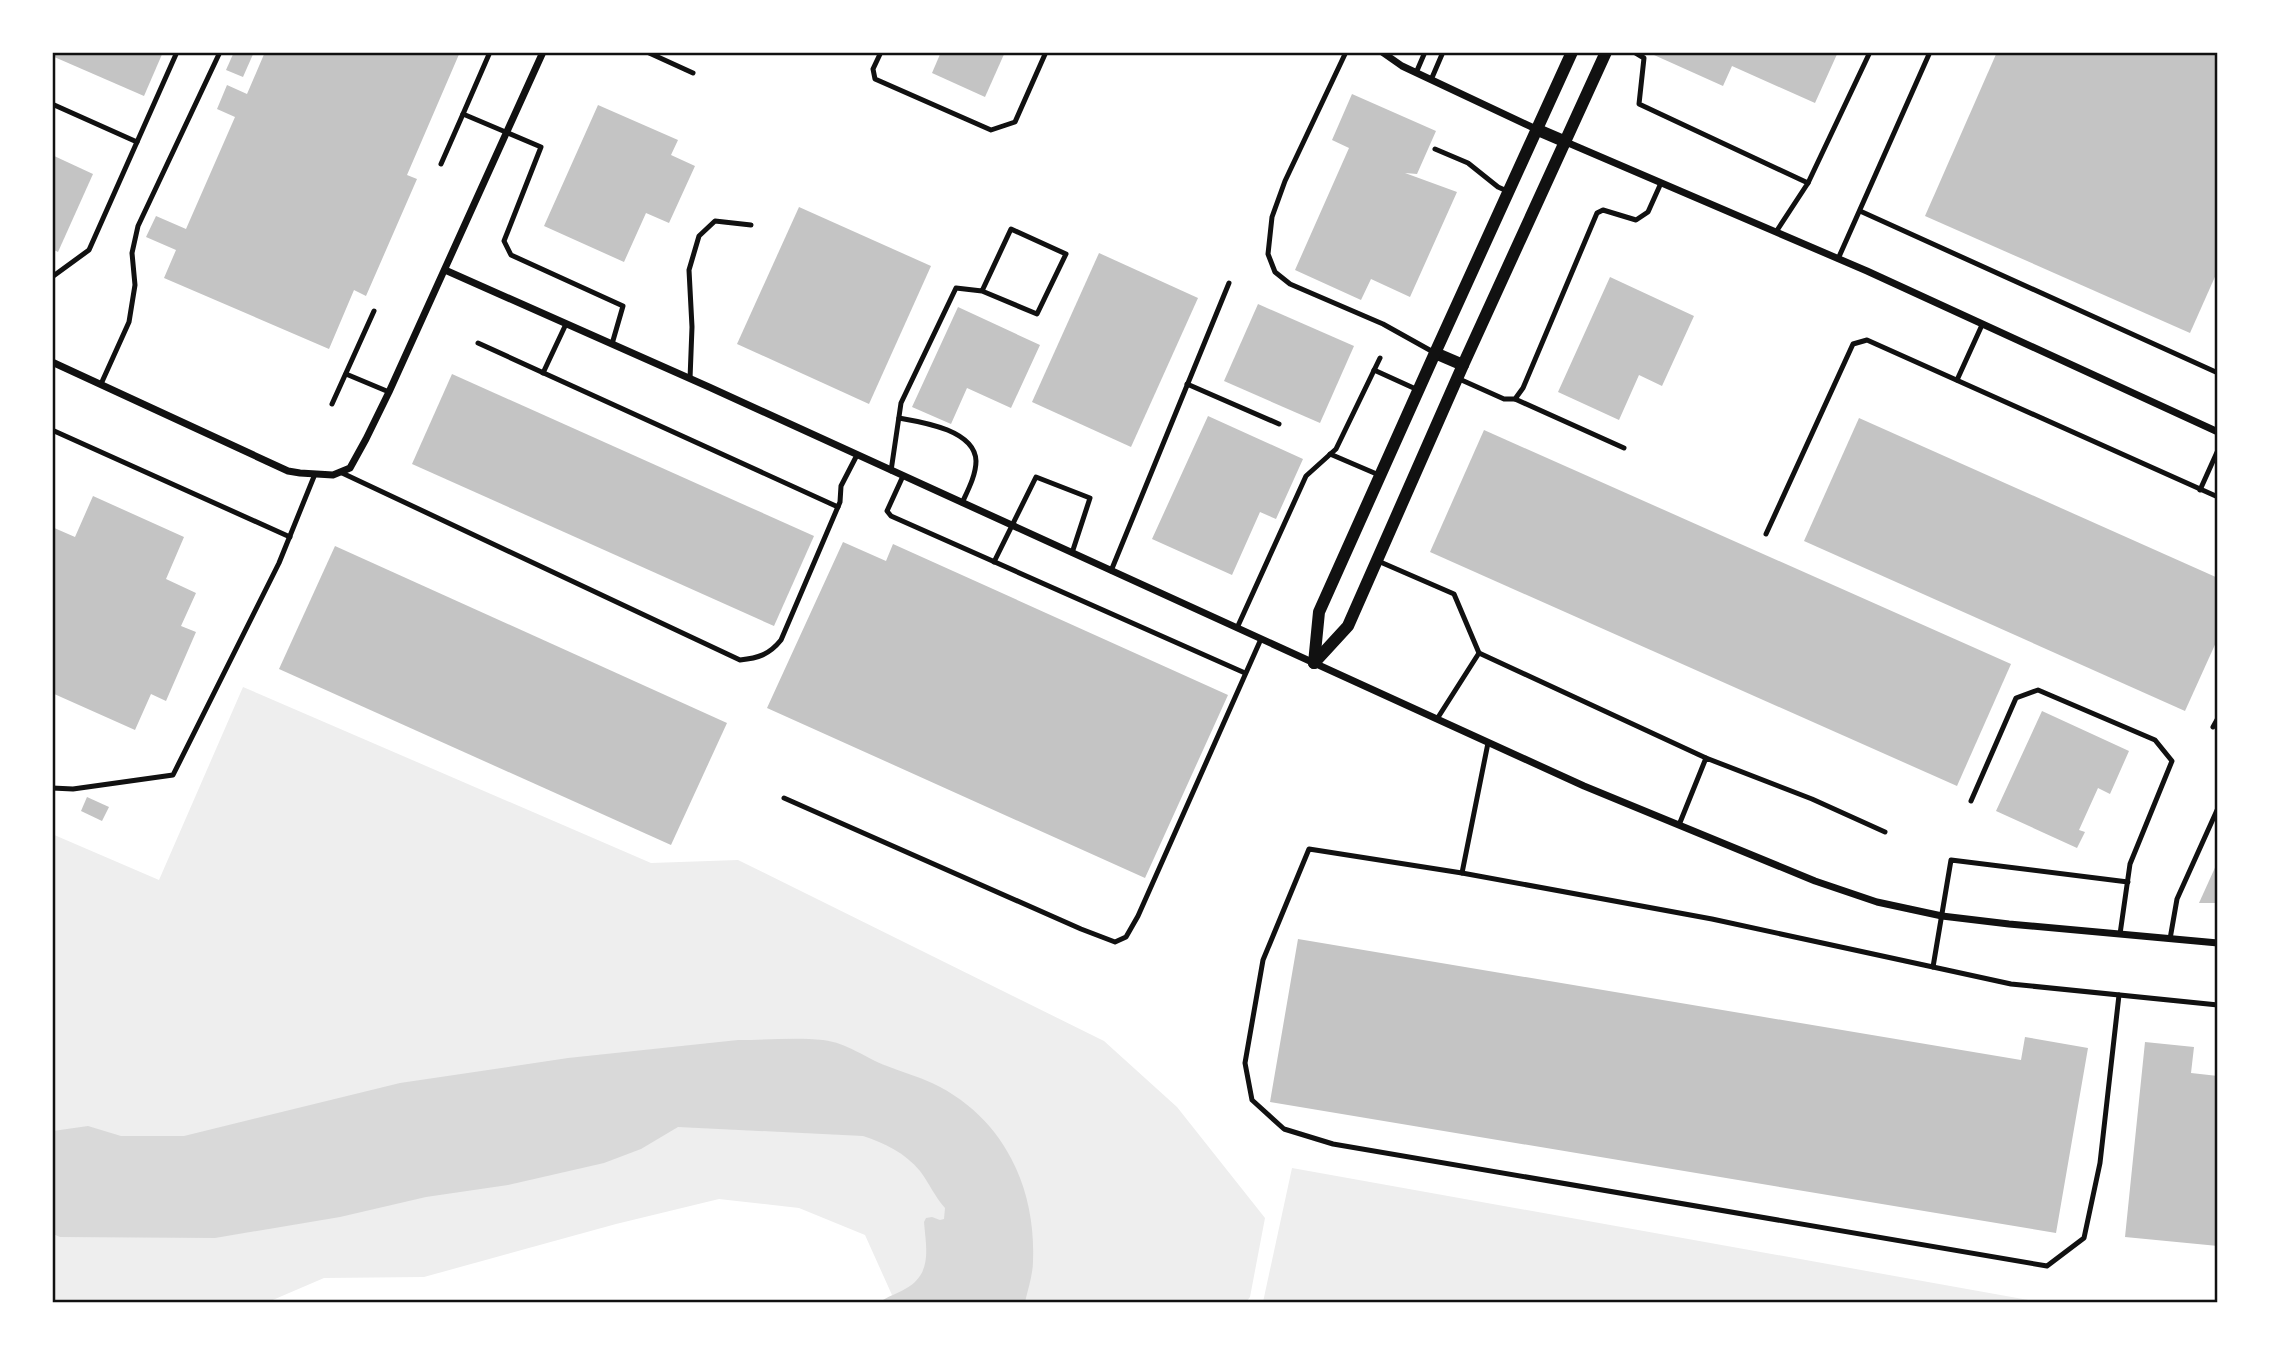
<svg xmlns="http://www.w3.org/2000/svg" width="2270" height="1355" viewBox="0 0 2270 1355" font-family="'Space Grotesk',sans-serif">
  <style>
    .green { fill: #eee }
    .water { fill: #d9d9d9 }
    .building { fill: #c4c4c4 }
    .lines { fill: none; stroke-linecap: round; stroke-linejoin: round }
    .service { stroke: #111; stroke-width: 5 }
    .minor { stroke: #111; stroke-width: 7 }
    .tertiary { stroke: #111; stroke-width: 12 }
    .neatline { fill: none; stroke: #111; stroke-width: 2.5 }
  </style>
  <rect width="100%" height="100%" fill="#fff"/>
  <!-- green -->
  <g class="green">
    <path d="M 243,687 L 651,863 L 738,860 L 1104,1041 L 1177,1107 L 1265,1218 L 1250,1297 L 1246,1302 L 887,1302 L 892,1295 L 865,1235 L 799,1208 L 719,1199 L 616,1224 L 424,1277 L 324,1278 L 268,1302 L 53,1302 L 52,834 L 159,880 Z"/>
    <path d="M 1292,1168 L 2034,1301 L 2217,1299 L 2217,1302 L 1263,1302 Z"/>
  </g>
  <!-- water -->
  <path class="water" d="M 738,1040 C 766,1040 796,1037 823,1040 C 848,1043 865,1058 887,1066 C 902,1072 917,1076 932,1083 C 1002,1116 1036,1185 1033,1261 C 1033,1274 1028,1289 1025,1302 L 880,1302 C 888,1296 897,1294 905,1289 C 933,1274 926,1248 924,1222 L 926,1218 L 932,1217 L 940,1220 L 944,1219 L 945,1208 C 935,1197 929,1183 920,1171 C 905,1153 885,1143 863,1136 L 678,1127 L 641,1149 L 604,1163 L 508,1185 L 426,1197 L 340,1217 L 215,1238 L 60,1237 L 53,1234 L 53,1131 L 88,1126 L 121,1136 L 184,1136 L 400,1083 L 568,1058 Z"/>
  <!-- building -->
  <g class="building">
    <path d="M 52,52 L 163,52 L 144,96 L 52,56 Z"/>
    <path d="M 234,52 L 254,52 L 243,77 L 226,70 Z"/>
    <path d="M 265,52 L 460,52 L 407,175 L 417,179 L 366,296 L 354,290 L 329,349 L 164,278 L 176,250 L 146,237 L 156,216 L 186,229 L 235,117 L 217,109 L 227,85 L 247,94 Z"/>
    <path d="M 941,52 L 1005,52 L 985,97 L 932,73 Z"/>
    <path d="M 1655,52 L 1838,52 L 1815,103 L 1732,66 L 1723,86 L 1654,55 Z"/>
    <path d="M 1997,52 L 2218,52 L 2218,270 L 2190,333 L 1925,216 Z"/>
    <path d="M 1352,94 L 1436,131 L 1417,174 L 1405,173 L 1457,192 L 1410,297 L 1371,279 L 1361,300 L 1295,270 L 1349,148 L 1332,140 Z"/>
    <path d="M 598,105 L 678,140 L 671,155 L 695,166 L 669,223 L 646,213 L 624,262 L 544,226 Z"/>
    <path d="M 52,155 L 93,174 L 58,252 L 52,249 Z"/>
    <path d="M 799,207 L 931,266 L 869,404 L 737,344 Z"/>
    <path d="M 1099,253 L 1198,298 L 1131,447 L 1032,402 Z"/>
    <path d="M 1610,277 L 1694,316 L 1662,386 L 1639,375 L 1619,420 L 1558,392 Z"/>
    <path d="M 1258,304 L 1354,346 L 1320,423 L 1224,381 Z"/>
    <path d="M 958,307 L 1040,345 L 1011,408 L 967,388 L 951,424 L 912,407 Z"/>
    <path d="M 452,374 L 814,536 L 774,626 L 412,464 Z"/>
    <path d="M 1208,416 L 1303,459 L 1276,519 L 1260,512 L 1232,575 L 1152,539 Z"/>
    <path d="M 1859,418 L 2218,578 L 2218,638 L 2185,711 L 1804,541 Z"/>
    <path d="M 1484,430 L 2011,664 L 1957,786 L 1430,552 Z"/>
    <path d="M 93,496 L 184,537 L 166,579 L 196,593 L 181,626 L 196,632 L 166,701 L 151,694 L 135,730 L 52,693 L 52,527 L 75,537 Z"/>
    <path d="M 843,542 L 886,561 L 893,544 L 1228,695 L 1145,878 L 767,708 Z"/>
    <path d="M 335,546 L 727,723 L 671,845 L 279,669 Z"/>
    <path d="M 2042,711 L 2129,751 L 2110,794 L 2098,788 L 2079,830 L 2085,832 L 2077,848 L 1996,811 Z"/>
    <path d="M 87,797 L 109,807 L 102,821 L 81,811 Z"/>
    <path d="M 2218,861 L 2218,903 L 2199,903 Z"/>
    <path d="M 1298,939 L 2021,1060 L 2025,1037 L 2088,1048 L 2056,1233 L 1270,1102 Z"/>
    <path d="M 2145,1042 L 2194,1047 L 2191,1073 L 2218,1076 L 2218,1246 L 2125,1237 Z"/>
  </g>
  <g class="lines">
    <!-- service -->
    <g class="service">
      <path d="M 490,52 L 463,114 L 541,147 L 504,241 L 511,255 L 623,306 L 612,344"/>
      <path d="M 647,52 L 693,73"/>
      <path d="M 881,52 L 873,69 L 875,79 L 991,130 L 1015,122 L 1046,52"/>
      <path d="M 1346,52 L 1285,181 L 1272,217 L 1268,254 L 1275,272 L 1290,284 L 1383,324 L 1435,353"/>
      <path d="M 1634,52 L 1644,58 L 1639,104 L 1808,183 L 1776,232"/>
      <path d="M 1416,73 L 1425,52"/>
      <path d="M 1431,80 L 1443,52"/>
      <path d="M 52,104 L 137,142"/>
      <path d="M 1435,149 L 1468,163 L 1498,187 L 1507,191"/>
      <path d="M 441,164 L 463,114"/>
      <path d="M 1808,183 L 1870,52"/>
      <path d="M 1860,211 L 2218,373"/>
      <path d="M 1838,259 L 1930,52"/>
      <path d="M 52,277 L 89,250 L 177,52"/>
      <path d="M 478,343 L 838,507"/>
      <path d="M 1374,370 L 1418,390"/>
      <path d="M 543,373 L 566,324"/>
      <path d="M 346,374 L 389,392"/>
      <path d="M 1457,378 L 1504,399 L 1515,399 L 1523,388 L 1597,213 L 1603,210 L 1636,220 L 1648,212 L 1661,183"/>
      <path d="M 690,379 L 692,327 L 689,270 L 699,236 L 715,221 L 751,225"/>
      <path d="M 1957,380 L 1982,325"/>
      <path d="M 101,384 L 129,322 L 135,285 L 132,253 L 138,226 L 220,52"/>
      <path d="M 1187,384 L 1279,424"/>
      <path d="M 1515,399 L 1624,448"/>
      <path d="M 332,404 L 374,311"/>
      <path d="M 899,418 C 922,422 975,430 976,461 C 976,475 968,490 962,503"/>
      <path d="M 52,430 L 290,537"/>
      <path d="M 1330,454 L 1379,475"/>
      <path d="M 891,471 L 901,403 L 956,288 L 982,291 L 1037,314 L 1066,254 L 1011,229 L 982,291"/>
      <path d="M 340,472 L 740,660 C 758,658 769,655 781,640 L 840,502 L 841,486 L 857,455"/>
      <path d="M 903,476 L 887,511 L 891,516 L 1245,673"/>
      <path d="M 2200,490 L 2218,450"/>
      <path d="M 1766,534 L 1853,344 L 1867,340 L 2218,497"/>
      <path d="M 1378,561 L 1454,594 L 1479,653"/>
      <path d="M 994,562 L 1036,477 L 1090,498 L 1072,553"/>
      <path d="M 1111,571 L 1229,283"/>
      <path d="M 1237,628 L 1306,476 L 1336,449 L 1380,358"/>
      <path d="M 1437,719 L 1479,653 L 1706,758"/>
      <path d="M 2213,727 L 2218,718"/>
      <path d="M 1488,743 L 1462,873 L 1712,919 L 1933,967 L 1951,860 L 2128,882"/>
      <path d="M 52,788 L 73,789 L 173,775 L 279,563 L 315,474"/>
      <path d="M 784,798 L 1081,929 L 1115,942 L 1126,937 L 1138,916 L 1261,639"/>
      <path d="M 1971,801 L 2016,698 L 2038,690 L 2155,740 L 2172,761 L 2130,864 L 2120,934"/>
      <path d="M 1679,825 L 1706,758 L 1812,799 L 1885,832"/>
      <path d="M 1462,873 L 1309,849 L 1263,960 L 1245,1063 L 1252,1100 L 1284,1129 L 1333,1144 L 2047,1266 L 2084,1238 L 2100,1163 L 2119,995"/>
      <path d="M 2170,939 L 2177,899 L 2218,808"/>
      <path d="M 1933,967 L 2011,984 L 2218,1005"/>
    </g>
    <!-- minor -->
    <g class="minor">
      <path d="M 1382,52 L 1402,66 L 1538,130"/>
      <path d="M 1566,142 L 1867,271 L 2218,432"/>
      <path d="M 445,270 L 709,387 L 1584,786 L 1815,881 L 1877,902 L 1942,916 L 2009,924 L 2218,943"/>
      <path d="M 52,362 L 288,471 L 300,473 L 333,475 L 350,468 L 366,439 L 389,392 L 543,52"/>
    </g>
    <!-- tertiary -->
    <g class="tertiary">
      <path d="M 1538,130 L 1566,142"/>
      <path d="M 1435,353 L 1463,365"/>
      <path d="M 1314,663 L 1348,626 L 1463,365 L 1606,52"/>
      <path d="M 1314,663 L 1319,612 L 1435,353 L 1572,52"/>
    </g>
  </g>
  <!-- border -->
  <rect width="2270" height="1355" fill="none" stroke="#ffffff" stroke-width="108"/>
  <rect x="54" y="54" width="2162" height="1247" class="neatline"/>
</svg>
